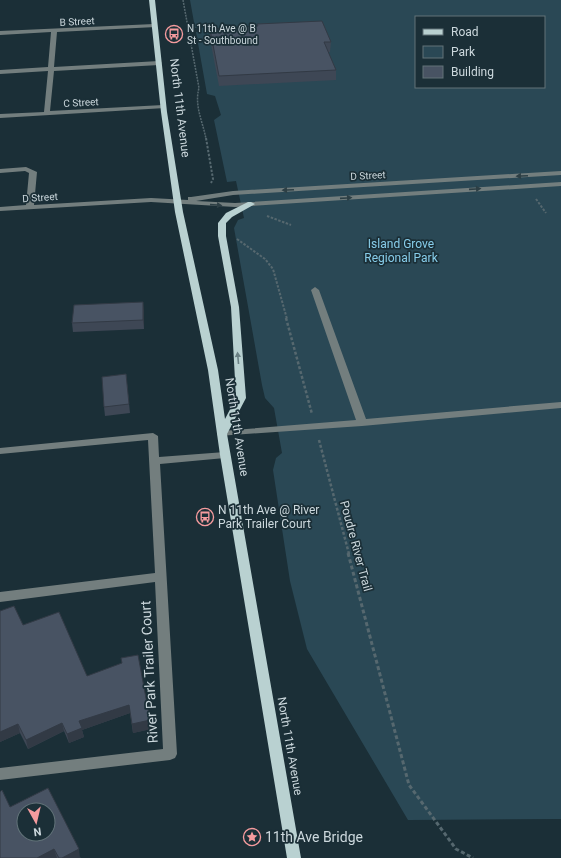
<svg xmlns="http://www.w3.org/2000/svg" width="561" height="858" viewBox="0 0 561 858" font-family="Roboto,sans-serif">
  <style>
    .green { fill: #2a4855; fill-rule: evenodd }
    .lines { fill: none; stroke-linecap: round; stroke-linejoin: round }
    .path-far3 { stroke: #56686f; stroke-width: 1.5; stroke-dasharray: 2 1; stroke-linecap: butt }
    .path-far2 { stroke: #56686f; stroke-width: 2; stroke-dasharray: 2.5 1.5; stroke-linecap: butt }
    .path-far1 { stroke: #56686f; stroke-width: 2.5; stroke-dasharray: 3 2; stroke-linecap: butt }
    .path { stroke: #56686f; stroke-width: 3; stroke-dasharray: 4 2.5; stroke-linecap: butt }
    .minor { fill: #737e7e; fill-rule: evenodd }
    .major { fill: #b9d1d1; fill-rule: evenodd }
    .wall { fill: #3e4755 }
    .shaded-wall { fill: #323a45 }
    .building { fill: #485363; stroke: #323a45; fill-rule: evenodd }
    .oneway { fill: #2d3f45 }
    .oneway2 { fill: #6a8084 }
    .labels { text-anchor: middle; stroke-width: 3.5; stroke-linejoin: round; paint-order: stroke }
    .far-street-label { font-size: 10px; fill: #ccd8dd; stroke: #1b2f37 }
    .far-poi-label { font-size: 10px; fill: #ccd8dd; stroke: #1b2f37; text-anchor: start }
    .street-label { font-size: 12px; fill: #ccd8dd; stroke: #1b2f37 }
    .park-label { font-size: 12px; fill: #87cdea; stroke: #1b2f37 }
    .poi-label { font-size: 12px; fill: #ccd8dd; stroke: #1b2f37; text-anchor: start }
    .near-street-label { font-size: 14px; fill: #ccd8dd; stroke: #1b2f37 }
    .near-poi-label { font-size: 14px; fill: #ccd8dd; stroke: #1b2f37; text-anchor: start }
  </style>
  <rect width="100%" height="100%" fill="#1b2f37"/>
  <!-- green -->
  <path class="green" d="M 190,0 L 561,0 L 561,819 L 408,820 L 307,649 L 290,581 L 273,470 L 276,458 L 282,453 L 274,408 L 265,398 L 262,385 L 234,228 L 238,220 L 244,218 L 236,181 L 227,182 L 214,120 L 221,115 L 215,96 L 207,94 L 196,32 L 199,32 L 199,28 L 195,28 ZM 416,17 L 544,17 L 544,87 L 416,87 Z"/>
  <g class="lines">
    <!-- path-far3 -->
    <path class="path-far3" d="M 183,0 L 199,88 C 194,106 203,122 206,139"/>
    <!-- path-far2 -->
    <g class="path-far2">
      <path d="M 206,138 L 213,179 L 211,183"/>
      <path d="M 536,199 L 546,213"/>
      <path d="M 267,216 L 291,225"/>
      <path d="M 237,239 L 265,259 L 273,269 L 287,319"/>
    </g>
    <!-- path-far1 -->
    <g class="path-far1">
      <path d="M 286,318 L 312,414"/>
      <path d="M 319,440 L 349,554"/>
    </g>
    <!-- path -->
    <path class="path" d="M 348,553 L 409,785 L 456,849 L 473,858"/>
    <!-- minor -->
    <g class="minor">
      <path d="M 154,24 L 156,25 L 156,27 L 57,32 L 54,67 L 159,61 L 162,63 L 159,65 L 54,71 L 50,111 L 163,105 L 166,107 L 165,108 L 0,118 L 0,114 L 44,112 L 48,71 L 0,74 L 0,70 L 48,67 L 51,32 L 0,35 L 0,31 Z"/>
      <path d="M 26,167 L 37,172 L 34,205 L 151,198 L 188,200 L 188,197 L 191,197 L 233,191 L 561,171 L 561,175 L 233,195 L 196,201 L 235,203 L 561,182 L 561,186 L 235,207 L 151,202 L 0,211 L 0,207 L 26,205 L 29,173 L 25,171 L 0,173 L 0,169 Z"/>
      <path d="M 315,287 L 319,290 L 366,419 L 561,402 L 561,408 L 362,426 L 218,436 L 217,434 L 222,431 L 356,420 L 311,290 Z"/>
      <path d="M 153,433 L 158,436 L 159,457 L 225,452 L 230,455 L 225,458 L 160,464 L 177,754 L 175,758 L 170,760 L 0,780 L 0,768 L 163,749 L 155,582 L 0,602 L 0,592 L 155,573 L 148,440 L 0,454 L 0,448 Z"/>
    </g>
    <!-- major -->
    <path class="major" d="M 149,0 L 155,0 L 167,112 L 183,212 L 218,370 L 225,419 L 236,398 L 231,307 L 218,236 L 218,223 L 226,213 L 248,202 L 251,202 L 255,204 L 232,217 L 226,223 L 226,236 L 239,307 L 246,398 L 227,434 L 301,858 L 287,858 L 220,455 L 208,370 L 175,212 L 161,112 Z"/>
  </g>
  <!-- wall -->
  <g class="wall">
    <path d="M 257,24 L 331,42 L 330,52 L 328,52 L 336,70 L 336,80 L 219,86 L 210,39 L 210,29 L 257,27 Z"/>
    <path d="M 144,310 L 144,329 L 73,332 L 72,323 Z"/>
    <path d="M 126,374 L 130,413 L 105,416 L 104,407 Z"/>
    <path d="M 0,611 L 23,625 L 87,676 L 151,729 L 133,733 L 130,713 L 82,730 L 84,737 L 69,743 L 64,731 L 28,749 L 20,733 L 0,742 Z"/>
    <path d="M 10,807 L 81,858 L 0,858 Z"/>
  </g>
  <!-- shaded-wall -->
  <g class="shaded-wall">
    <path d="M 143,302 L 144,310 L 144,329 L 143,320 Z"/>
    <path d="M 129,705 L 130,713 L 82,730 L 84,737 L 69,743 L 67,734 L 79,721 Z"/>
    <path d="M 150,720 L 151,729 L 133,733 L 132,724 Z"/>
    <path d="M 62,723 L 64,731 L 28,749 L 26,740 Z"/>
    <path d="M 18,724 L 20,733 L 0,742 L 0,732 Z"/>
    <path d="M 54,849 L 57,858 L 37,858 Z"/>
    <path d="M 79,849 L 80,858 L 62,858 Z"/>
  </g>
  <!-- building -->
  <g class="building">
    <path d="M 322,21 L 331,42 L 324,42 L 336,70 L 219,76 L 210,29 L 258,26 L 257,24 Z"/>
    <path d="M 143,302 L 143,320 L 72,323 L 74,305 Z"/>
    <path d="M 126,374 L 129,404 L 104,407 L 102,377 Z"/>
    <path d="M 14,606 L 23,625 L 59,612 L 87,676 L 122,663 L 121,658 L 138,655 L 150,720 L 132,724 L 129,705 L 79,721 L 82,728 L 67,734 L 62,723 L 26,740 L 18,724 L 0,732 L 0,611 Z"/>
    <path d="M 48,788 L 79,849 L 62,858 L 59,858 L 54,849 L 37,858 L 0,858 L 0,792 L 2,790 L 10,807 ZM 24,810 L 48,810 L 48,834 L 24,834 Z"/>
  </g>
  <!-- one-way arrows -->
  <defs><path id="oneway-solid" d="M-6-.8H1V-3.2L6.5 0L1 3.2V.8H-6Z"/></defs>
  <g class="oneway">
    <use href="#oneway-solid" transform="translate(522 176) rotate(177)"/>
    <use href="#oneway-solid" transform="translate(475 189) rotate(-4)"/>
    <use href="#oneway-solid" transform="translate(288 190) rotate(177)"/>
    <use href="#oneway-solid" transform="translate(346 198) rotate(-4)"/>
    <use href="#oneway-solid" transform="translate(216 205) rotate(4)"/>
  </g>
  <use class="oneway2" href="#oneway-solid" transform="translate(238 358) rotate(-95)"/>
  <!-- icons -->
  <defs>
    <g id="bus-ring" transform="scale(0.9)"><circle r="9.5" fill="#1b2f37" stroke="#f59b9e" stroke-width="1.5"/><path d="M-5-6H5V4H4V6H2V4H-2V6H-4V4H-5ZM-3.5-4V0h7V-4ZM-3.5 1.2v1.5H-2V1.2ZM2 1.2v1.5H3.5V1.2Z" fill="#f59b9e"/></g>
    <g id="sight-ring" transform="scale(0.9)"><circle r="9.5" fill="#1b2f37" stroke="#f59b9e" stroke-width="1.5"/><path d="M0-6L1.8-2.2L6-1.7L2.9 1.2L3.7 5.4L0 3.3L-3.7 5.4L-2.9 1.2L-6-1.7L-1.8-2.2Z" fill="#f59b9e"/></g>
  </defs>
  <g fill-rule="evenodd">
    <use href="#bus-ring" x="174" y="34"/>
    <use href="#bus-ring" x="205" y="517"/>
    <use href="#sight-ring" x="252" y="837"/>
  </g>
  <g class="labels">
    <!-- far-street labels -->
    <g class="far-street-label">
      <text transform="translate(77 21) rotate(-3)" y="4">B Street</text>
      <text transform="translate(81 102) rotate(-3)" y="4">C Street</text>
      <text transform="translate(368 175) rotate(-3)" y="4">D Street</text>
      <text transform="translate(40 197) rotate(-4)" y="4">D Street</text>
    </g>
    <!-- far-poi labels -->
    <g class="far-poi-label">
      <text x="187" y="32">N 11th Ave @ B<tspan x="187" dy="12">St - Southbound</tspan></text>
    </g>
    <!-- street labels -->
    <g class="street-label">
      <text transform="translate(180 108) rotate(83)" y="4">North 11th Avenue</text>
      <text transform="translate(237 427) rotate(81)" y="4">North 11th Avenue</text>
      <text transform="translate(356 546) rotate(75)" y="4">Poudre River Trail</text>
      <text transform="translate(290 746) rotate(80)" y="4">North 11th Avenue</text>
    </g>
    <!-- park labels -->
    <g class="park-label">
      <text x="401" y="248">Island Grove<tspan x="401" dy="14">Regional Park</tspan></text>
    </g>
    <!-- poi labels -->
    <g class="poi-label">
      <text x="218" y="514">N 11th Ave @ River<tspan x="218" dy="14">Park Trailer Court</tspan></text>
    </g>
    <!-- near-street labels -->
    <g class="near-street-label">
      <text transform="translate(149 672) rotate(-93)" y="5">River Park Trailer Court</text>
    </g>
    <!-- near-poi labels -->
    <g class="near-poi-label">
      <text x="265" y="842">11th Ave Bridge</text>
    </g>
  </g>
  <!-- legend -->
  <rect x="415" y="16" width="130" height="72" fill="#1b2f37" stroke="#627379"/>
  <rect x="423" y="29" width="20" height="6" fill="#b9d1d1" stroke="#627379"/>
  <text x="451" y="36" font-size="12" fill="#ccd8dd">Road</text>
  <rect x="423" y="46" width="20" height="12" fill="#2a4855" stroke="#627379"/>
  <text x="451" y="56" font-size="12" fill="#ccd8dd">Park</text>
  <rect x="423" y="66" width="20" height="12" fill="#485363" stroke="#627379"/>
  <text x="451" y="76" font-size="12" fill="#ccd8dd">Building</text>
  <!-- north arrow -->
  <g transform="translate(36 822) rotate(172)"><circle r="19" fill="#1b2f37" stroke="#627379"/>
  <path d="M0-3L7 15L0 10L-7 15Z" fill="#f59b9e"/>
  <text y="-6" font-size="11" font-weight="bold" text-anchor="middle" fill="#ccd8dd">N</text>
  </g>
</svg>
